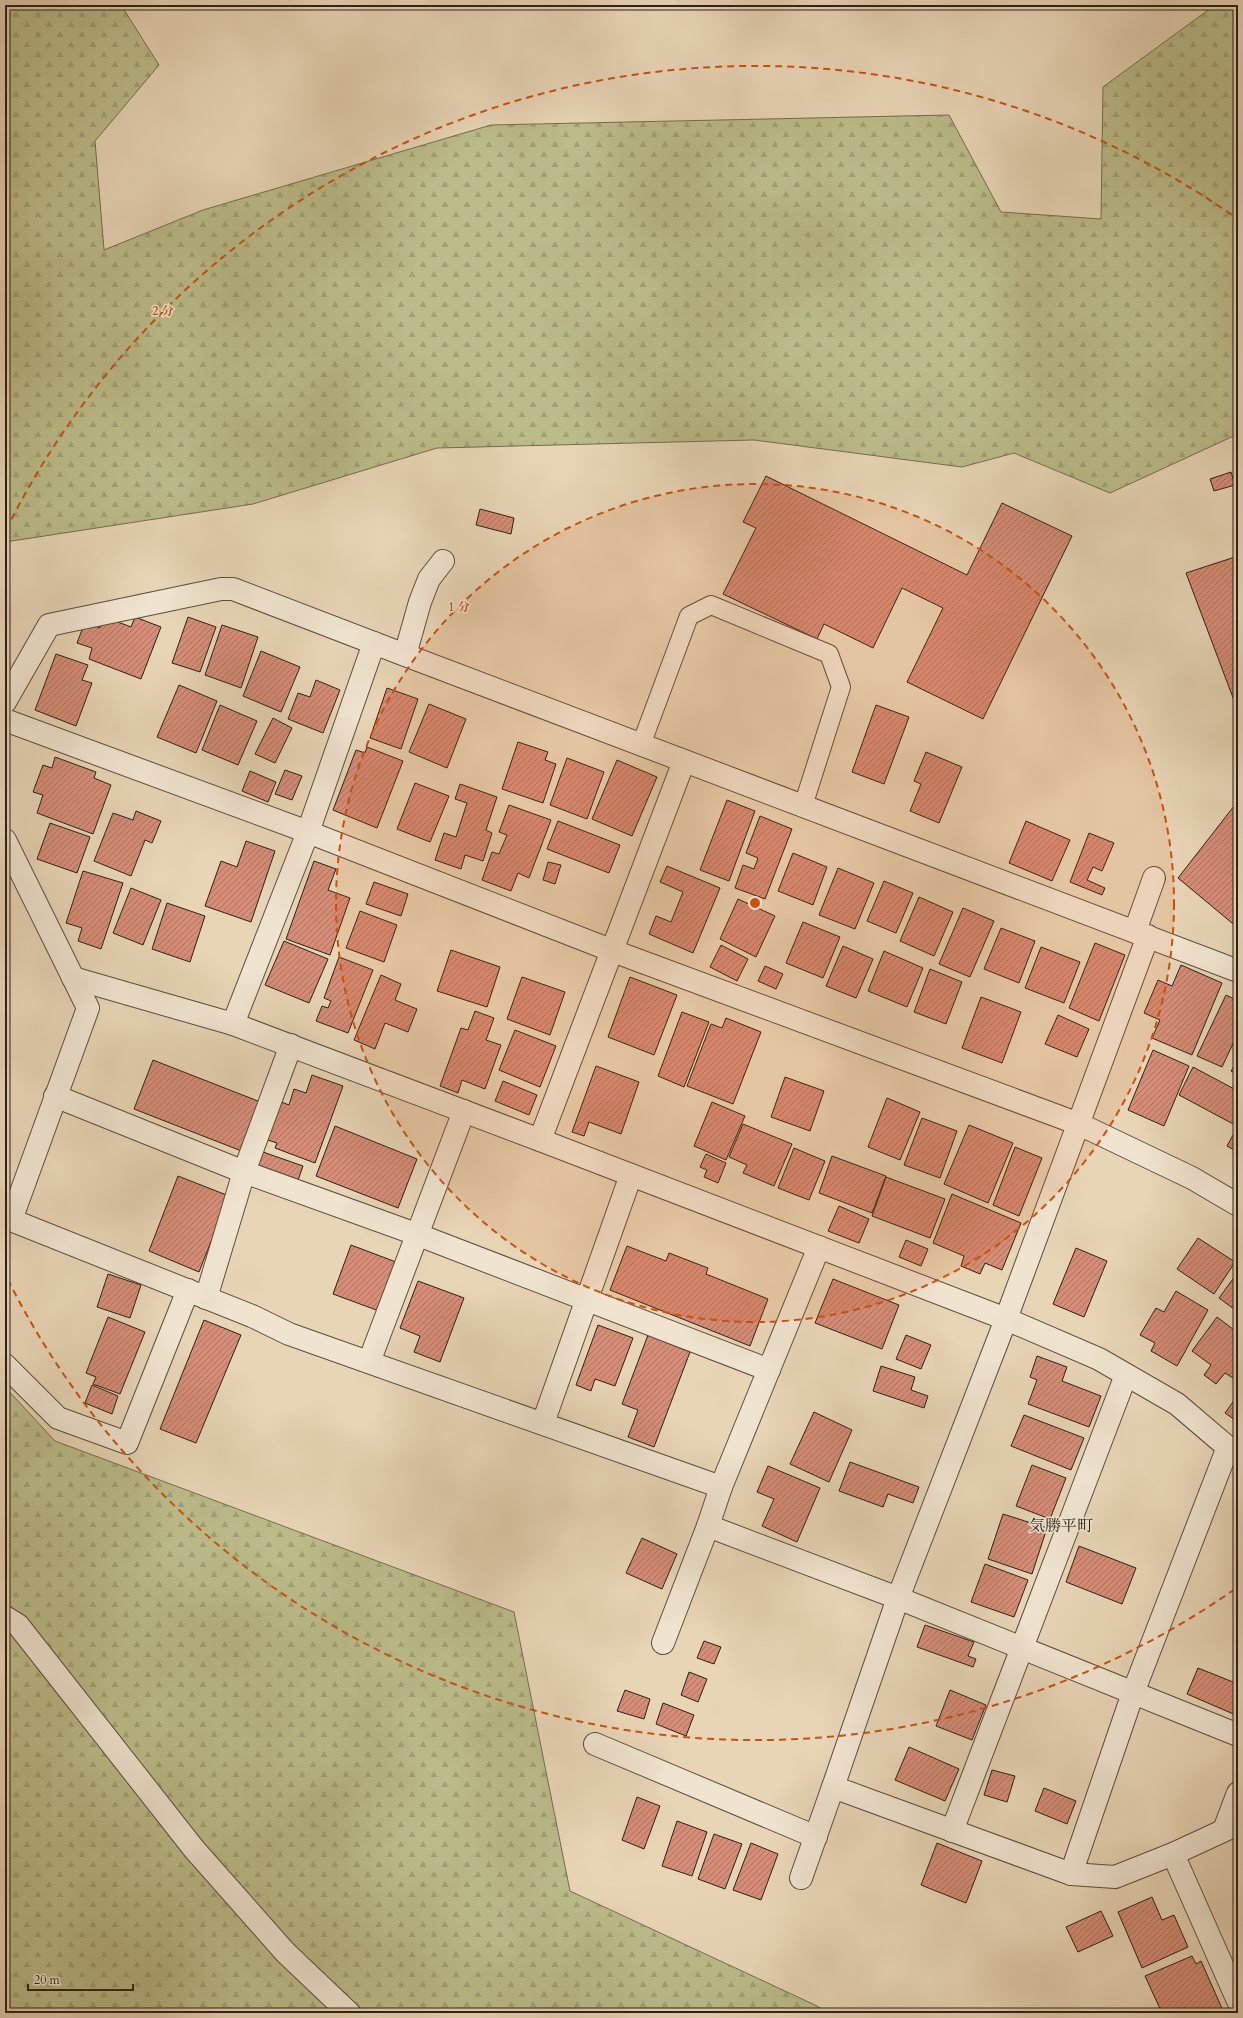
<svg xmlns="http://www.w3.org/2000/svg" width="1243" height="2018" viewBox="0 0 1243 2018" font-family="Cardo,'Noto Serif JP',serif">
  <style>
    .forest { fill: url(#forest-firs); stroke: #746e51 }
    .building { fill: url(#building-hatch); stroke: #2c2118 }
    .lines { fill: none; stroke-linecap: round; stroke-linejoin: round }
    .service-casing { stroke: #5b4e40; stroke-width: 20 }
    .minor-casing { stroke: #5b4e40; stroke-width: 24 }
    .service { stroke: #f0e4d0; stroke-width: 18 }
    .minor { stroke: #f0e4d0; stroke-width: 22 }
    .ring { fill: none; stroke: #cc510e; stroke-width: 2; stroke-dasharray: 7 5 }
    .labels { text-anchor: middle; stroke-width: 3; stroke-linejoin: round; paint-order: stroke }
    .quarter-label { font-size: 16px; fill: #2c2118; stroke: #f0e4d0 }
    .centre { fill: #cc510e; stroke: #f0e4d0; stroke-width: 2 }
    .ring-label { font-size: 12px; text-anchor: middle; font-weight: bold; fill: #cc510e; stroke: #f0e4d0; stroke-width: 3; stroke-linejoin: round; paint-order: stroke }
  </style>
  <defs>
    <pattern id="forest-firs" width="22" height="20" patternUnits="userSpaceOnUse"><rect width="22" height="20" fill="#bbbc8a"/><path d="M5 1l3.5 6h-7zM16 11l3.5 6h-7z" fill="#a1a176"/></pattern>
    <pattern id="building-hatch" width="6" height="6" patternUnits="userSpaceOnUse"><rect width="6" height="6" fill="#d68d77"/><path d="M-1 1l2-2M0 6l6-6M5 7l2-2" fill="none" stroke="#ae7361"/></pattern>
  </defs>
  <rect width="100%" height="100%" fill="#e8d5b6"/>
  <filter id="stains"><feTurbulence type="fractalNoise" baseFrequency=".005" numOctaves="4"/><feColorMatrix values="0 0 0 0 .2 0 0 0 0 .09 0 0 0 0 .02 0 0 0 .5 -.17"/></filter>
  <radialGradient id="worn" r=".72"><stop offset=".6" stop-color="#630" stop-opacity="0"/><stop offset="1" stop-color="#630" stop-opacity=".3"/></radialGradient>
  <!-- forest -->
  <g class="forest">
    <path d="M 5,5 L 121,5 L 159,65 L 95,141 L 104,250 L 203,210 L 491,125 L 949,115 L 1001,212 L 1101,219 L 1103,87 L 1215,5 L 1238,5 L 1238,434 L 1110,493 L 1014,453 L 962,467 L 754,440 L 437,448 L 253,504 L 5,542 Z"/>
    <path d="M 5,1387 L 55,1441 L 514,1612 L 570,1891 L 815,2005 L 829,2013 L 5,2013 Z"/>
  </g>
  <!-- building -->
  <g class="building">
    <path d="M 1231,472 L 1235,485 L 1214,491 L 1210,479 Z"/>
    <path d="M 766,476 L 967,575 L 1002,503 L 1072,536 L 983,719 L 907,682 L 943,608 L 902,588 L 873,648 L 824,624 L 817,639 L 723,594 L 756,528 L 743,522 Z"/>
    <path d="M 480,509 L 514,518 L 511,534 L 476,525 Z"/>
    <path d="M 1238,556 L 1238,711 L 1186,573 Z"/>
    <path d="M 105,617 L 131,627 L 135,617 L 161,627 L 141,679 L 89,659 L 92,648 L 77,643 L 85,622 L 100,628 Z"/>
    <path d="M 188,617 L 216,627 L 200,672 L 172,663 Z"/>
    <path d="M 222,625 L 258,637 L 241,688 L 205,675 Z"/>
    <path d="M 261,651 L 300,667 L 281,712 L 243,696 Z"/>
    <path d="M 56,654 L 88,665 L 82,680 L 92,683 L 76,726 L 35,710 Z"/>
    <path d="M 316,680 L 340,690 L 323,733 L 288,719 L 298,693 L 310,697 Z"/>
    <path d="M 179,685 L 217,701 L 196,753 L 157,737 Z"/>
    <path d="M 387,688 L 418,699 L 401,749 L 370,738 Z"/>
    <path d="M 429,704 L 466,719 L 447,768 L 409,752 Z"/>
    <path d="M 220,705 L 257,721 L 238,765 L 202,750 Z"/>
    <path d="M 876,705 L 909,717 L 884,784 L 852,772 Z"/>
    <path d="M 273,718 L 292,728 L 275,763 L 255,754 Z"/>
    <path d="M 518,742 L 548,752 L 545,760 L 556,764 L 543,803 L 502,789 Z"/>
    <path d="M 367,747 L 403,761 L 377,828 L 333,810 L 356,750 L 365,753 Z"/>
    <path d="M 926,752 L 962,767 L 939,823 L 910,811 L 921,784 L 914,781 Z"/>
    <path d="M 55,757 L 96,772 L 94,778 L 111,785 L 93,834 L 37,813 L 43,795 L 33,792 L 43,765 L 52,768 Z"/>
    <path d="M 567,758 L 604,772 L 587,819 L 550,805 Z"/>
    <path d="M 617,760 L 657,777 L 632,836 L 592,819 Z"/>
    <path d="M 285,770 L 302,776 L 292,800 L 275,794 Z"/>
    <path d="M 250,771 L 276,782 L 268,802 L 242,791 Z"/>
    <path d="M 415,783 L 449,796 L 430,842 L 397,829 Z"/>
    <path d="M 460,784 L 497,797 L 486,830 L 492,833 L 483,861 L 465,855 L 461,869 L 435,860 L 444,833 L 456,837 L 467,803 L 455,799 Z"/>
    <path d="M 727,800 L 755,811 L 729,881 L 700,870 Z"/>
    <path d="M 1238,801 L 1238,928 L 1178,878 Z"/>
    <path d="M 509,805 L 551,820 L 529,878 L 518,873 L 511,891 L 482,880 L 492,852 L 499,854 L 507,835 L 499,832 Z"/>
    <path d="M 136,811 L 161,821 L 152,843 L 145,840 L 131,876 L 94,861 L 113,813 L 133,820 Z"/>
    <path d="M 760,816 L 792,829 L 765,899 L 735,888 L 743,865 L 754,869 L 758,858 L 746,853 Z"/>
    <path d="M 558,821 L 620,845 L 609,873 L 547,849 Z"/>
    <path d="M 1026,821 L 1070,840 L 1052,881 L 1009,863 Z"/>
    <path d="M 50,823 L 90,837 L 77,873 L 37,859 Z"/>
    <path d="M 1089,833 L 1114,843 L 1102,871 L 1093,867 L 1087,880 L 1105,888 L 1102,895 L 1070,882 Z"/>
    <path d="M 246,841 L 275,851 L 251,922 L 205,906 L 221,861 L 237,867 Z"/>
    <path d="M 793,853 L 827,867 L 813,905 L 778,891 Z"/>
    <path d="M 314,861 L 336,869 L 328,890 L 350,898 L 330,955 L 286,939 Z"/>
    <path d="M 548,862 L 561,865 L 555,884 L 543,880 Z"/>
    <path d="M 667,866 L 720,888 L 693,953 L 649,934 L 656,916 L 671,922 L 683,892 L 660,882 Z"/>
    <path d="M 838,868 L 874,883 L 855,929 L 819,915 Z"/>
    <path d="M 83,871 L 123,883 L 101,949 L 78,941 L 82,928 L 66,923 Z"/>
    <path d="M 884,881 L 913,893 L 896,933 L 867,921 Z"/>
    <path d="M 374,882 L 408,894 L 401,916 L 366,904 Z"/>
    <path d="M 131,888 L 161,900 L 143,945 L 113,933 Z"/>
    <path d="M 919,897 L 953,912 L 934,956 L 900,941 Z"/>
    <path d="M 738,899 L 775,916 L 756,957 L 720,939 Z"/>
    <path d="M 167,903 L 205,916 L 190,962 L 152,949 Z"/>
    <path d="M 963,908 L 994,921 L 970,977 L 939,964 Z"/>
    <path d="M 360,911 L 397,925 L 384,962 L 346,948 Z"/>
    <path d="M 803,922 L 840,937 L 823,978 L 786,963 Z"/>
    <path d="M 1001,928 L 1035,941 L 1019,983 L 984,969 Z"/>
    <path d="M 284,941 L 328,959 L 309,1003 L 265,985 Z"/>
    <path d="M 1095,943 L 1125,955 L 1099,1021 L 1069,1008 Z"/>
    <path d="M 721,945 L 748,959 L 737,981 L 710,967 Z"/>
    <path d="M 843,946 L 873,959 L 856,998 L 826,986 Z"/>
    <path d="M 1041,947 L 1080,962 L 1064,1003 L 1025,988 Z"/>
    <path d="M 451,950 L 500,967 L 487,1007 L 437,991 Z"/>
    <path d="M 884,951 L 923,968 L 907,1007 L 868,991 Z"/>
    <path d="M 339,957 L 373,970 L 348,1033 L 316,1021 L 322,1006 L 328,1008 L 331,1001 L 324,998 Z"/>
    <path d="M 1181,965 L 1222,983 L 1192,1055 L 1152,1038 L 1160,1020 L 1144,1013 L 1158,980 L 1172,986 Z"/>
    <path d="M 765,966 L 783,974 L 776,989 L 758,981 Z"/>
    <path d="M 930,969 L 962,982 L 946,1024 L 914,1012 Z"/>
    <path d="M 381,975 L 401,984 L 395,1000 L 417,1009 L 408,1032 L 385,1023 L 375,1049 L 354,1040 Z"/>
    <path d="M 522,977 L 565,992 L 550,1035 L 507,1019 Z"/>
    <path d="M 630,977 L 677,995 L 654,1055 L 608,1037 Z"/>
    <path d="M 1226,995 L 1238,1001 L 1238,1033 L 1222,1067 L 1197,1056 Z"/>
    <path d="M 981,997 L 1021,1012 L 1002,1063 L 962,1048 Z"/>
    <path d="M 475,1011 L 494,1018 L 486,1040 L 501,1045 L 485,1089 L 462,1080 L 458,1093 L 440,1086 L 461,1028 L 468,1030 Z"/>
    <path d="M 682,1012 L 709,1022 L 684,1087 L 658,1076 Z"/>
    <path d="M 1058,1015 L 1089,1029 L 1077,1057 L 1045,1044 Z"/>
    <path d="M 726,1018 L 761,1032 L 733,1104 L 687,1086 L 711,1024 L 722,1028 Z"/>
    <path d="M 515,1030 L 556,1046 L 540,1087 L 499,1070 Z"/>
    <path d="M 1153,1050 L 1189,1066 L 1164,1126 L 1128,1110 Z"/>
    <path d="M 153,1060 L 263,1103 L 244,1152 L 134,1109 Z"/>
    <path d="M 1238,1060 L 1238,1075 L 1231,1071 Z"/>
    <path d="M 596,1066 L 639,1082 L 621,1134 L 589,1122 L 584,1136 L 572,1132 Z"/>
    <path d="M 1193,1067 L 1238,1091 L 1238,1120 L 1235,1125 L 1179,1095 Z"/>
    <path d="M 312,1075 L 343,1086 L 315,1163 L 275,1148 L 277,1143 L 265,1139 L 279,1101 L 289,1105 L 294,1089 L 306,1093 Z"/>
    <path d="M 785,1077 L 824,1091 L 810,1131 L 771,1117 Z"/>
    <path d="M 503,1081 L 537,1095 L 529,1115 L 495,1101 Z"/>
    <path d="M 887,1098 L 920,1112 L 900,1160 L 868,1147 Z"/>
    <path d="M 712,1102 L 745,1116 L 726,1160 L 694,1146 Z"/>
    <path d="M 922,1118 L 957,1131 L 940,1178 L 904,1165 Z"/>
    <path d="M 743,1124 L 792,1144 L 774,1186 L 743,1173 L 747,1165 L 729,1157 Z"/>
    <path d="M 969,1125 L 1013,1143 L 988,1203 L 944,1184 Z"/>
    <path d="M 335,1126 L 417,1159 L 398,1208 L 316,1176 Z"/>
    <path d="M 1238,1126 L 1238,1152 L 1227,1146 Z"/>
    <path d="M 1015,1147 L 1042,1158 L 1019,1216 L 993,1205 Z"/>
    <path d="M 794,1148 L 825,1161 L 809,1200 L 778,1188 Z"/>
    <path d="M 263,1152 L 303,1166 L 296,1186 L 256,1171 Z"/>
    <path d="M 706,1154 L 726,1163 L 718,1183 L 704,1177 L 707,1170 L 700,1167 Z"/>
    <path d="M 832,1156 L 886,1176 L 872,1213 L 819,1193 Z"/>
    <path d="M 178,1176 L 229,1196 L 199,1272 L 149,1251 Z"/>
    <path d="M 886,1177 L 945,1199 L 930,1238 L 872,1216 Z"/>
    <path d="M 952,1194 L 1021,1223 L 1002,1270 L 985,1263 L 980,1274 L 961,1266 L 964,1256 L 933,1243 Z"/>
    <path d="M 839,1206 L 869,1219 L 859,1243 L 828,1231 Z"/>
    <path d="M 1198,1238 L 1235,1262 L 1214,1294 L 1177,1269 Z"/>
    <path d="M 906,1240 L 928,1249 L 921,1266 L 899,1257 Z"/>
    <path d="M 351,1245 L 396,1262 L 379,1311 L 333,1294 Z"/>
    <path d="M 627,1246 L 666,1261 L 669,1253 L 708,1268 L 706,1274 L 768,1299 L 750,1346 L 610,1290 Z"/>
    <path d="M 1076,1248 L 1107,1261 L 1084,1317 L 1053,1304 Z"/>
    <path d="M 1238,1272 L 1238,1312 L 1219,1298 Z"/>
    <path d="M 108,1274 L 141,1285 L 130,1318 L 97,1307 Z"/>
    <path d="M 833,1279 L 899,1305 L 882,1349 L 815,1323 Z"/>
    <path d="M 418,1281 L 464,1298 L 440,1362 L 414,1352 L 420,1336 L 400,1328 Z"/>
    <path d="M 1176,1291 L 1208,1310 L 1177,1366 L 1151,1351 L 1155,1343 L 1140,1335 L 1156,1308 L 1164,1312 Z"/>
    <path d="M 108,1317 L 145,1332 L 120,1394 L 93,1384 L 96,1377 L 86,1373 Z"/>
    <path d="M 1217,1317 L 1238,1333 L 1238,1371 L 1233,1378 L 1225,1373 L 1216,1384 L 1204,1375 L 1211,1365 L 1192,1351 Z"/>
    <path d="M 204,1320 L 241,1335 L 196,1443 L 160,1429 Z"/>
    <path d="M 598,1325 L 633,1338 L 615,1386 L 595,1379 L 591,1391 L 576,1385 Z"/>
    <path d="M 648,1335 L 690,1352 L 654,1447 L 628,1437 L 638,1410 L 622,1404 Z"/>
    <path d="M 906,1335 L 931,1345 L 921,1369 L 896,1359 Z"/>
    <path d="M 1037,1356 L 1067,1367 L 1062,1381 L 1101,1396 L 1089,1427 L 1028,1404 L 1037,1380 L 1030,1377 Z"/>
    <path d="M 881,1366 L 915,1377 L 911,1390 L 928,1396 L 924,1408 L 873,1391 Z"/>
    <path d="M 92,1385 L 118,1396 L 112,1414 L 85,1403 Z"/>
    <path d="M 1238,1385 L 1238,1393 L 1234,1390 Z"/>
    <path d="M 1238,1395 L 1238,1422 L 1225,1413 Z"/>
    <path d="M 814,1412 L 852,1430 L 829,1482 L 790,1464 Z"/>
    <path d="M 1024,1415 L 1084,1438 L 1071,1470 L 1011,1446 Z"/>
    <path d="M 850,1462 L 919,1487 L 913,1503 L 888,1494 L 883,1507 L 839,1491 Z"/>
    <path d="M 1032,1465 L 1066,1478 L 1050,1519 L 1016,1506 Z"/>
    <path d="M 768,1466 L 820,1488 L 797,1542 L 762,1526 L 774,1499 L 757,1492 Z"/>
    <path d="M 1003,1514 L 1047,1528 L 1032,1574 L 988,1559 Z"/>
    <path d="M 642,1538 L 677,1554 L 662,1589 L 626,1573 Z"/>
    <path d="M 1079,1546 L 1136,1568 L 1122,1604 L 1066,1582 Z"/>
    <path d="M 985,1564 L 1028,1580 L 1014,1617 L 971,1602 Z"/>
    <path d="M 925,1625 L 974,1642 L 968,1656 L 976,1659 L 973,1667 L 917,1647 Z"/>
    <path d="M 704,1641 L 721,1647 L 714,1664 L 697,1658 Z"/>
    <path d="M 1198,1668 L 1238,1684 L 1238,1716 L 1187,1694 Z"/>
    <path d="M 689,1672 L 707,1679 L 698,1702 L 681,1695 Z"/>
    <path d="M 625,1690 L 650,1699 L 644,1719 L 617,1711 Z"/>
    <path d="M 950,1690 L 986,1705 L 972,1740 L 936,1726 Z"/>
    <path d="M 663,1703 L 694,1715 L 686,1736 L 656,1724 Z"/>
    <path d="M 909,1747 L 959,1769 L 945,1801 L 895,1780 Z"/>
    <path d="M 992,1770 L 1015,1776 L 1007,1802 L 984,1795 Z"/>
    <path d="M 1044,1788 L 1076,1801 L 1067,1824 L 1035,1811 Z"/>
    <path d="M 637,1797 L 660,1806 L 644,1849 L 622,1840 Z"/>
    <path d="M 677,1821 L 707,1832 L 692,1876 L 662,1866 Z"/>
    <path d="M 714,1834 L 742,1844 L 725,1889 L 698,1879 Z"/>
    <path d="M 751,1843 L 778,1854 L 761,1900 L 733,1890 Z"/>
    <path d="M 937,1843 L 982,1861 L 966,1903 L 921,1885 Z"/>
    <path d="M 1152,1897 L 1162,1920 L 1174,1915 L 1188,1947 L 1142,1968 L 1118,1912 Z"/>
    <path d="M 1101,1911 L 1113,1936 L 1078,1952 L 1066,1927 Z"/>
    <path d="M 1192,1956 L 1196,1964 L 1201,1961 L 1224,2013 L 1162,2013 L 1145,1976 Z"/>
  </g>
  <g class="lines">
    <!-- service casing -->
    <g class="service-casing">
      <path id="service" d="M 641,745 L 689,616 L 711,605 L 829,654 L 841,687 L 803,806"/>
    </g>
    <!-- minor casing -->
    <g class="minor-casing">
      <g id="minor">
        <path d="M 405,655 L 420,602 L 429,579 L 443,561"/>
        <path d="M 5,702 L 49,625 L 221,589 L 233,589 L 405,655 L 1238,971"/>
        <path d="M 5,720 L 308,832 L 613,951 L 1079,1124 L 1192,1178 L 1238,1205"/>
        <path d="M 5,840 L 88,1008 L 11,1220 L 252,1316 L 289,1334 L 721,1487 L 708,1526 L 898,1598 L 1238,1735"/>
        <path d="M 1135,931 L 1154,878"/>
        <path d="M 1148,936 L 1003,1327 L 898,1598 L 833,1787 L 1071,1874 L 1115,1877 L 1173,1854 L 1238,1824"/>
        <path d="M 73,978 L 233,1024 L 308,832 L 374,643"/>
        <path d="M 233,1024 L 540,1140 L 684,761"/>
        <path d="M 55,1096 L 244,1172 L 416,1234 L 769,1370"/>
        <path d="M 540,1140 L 1006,1319 L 1099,1359 L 1177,1404 L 1238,1456"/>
        <path d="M 206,1298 L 244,1172 L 291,1045"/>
        <path d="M 369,1362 L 464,1111"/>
        <path d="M 5,1365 L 58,1418 L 127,1443 L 188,1290"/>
        <path d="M 543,1423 L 631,1175"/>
        <path d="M 721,1487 L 819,1247"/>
        <path d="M 5,1617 L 18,1625 L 194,1849 L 285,1952 L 349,2013"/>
        <path d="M 663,1643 L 708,1526"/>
        <path d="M 595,1744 L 816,1837"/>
        <path d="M 1224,1830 L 1238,1793"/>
        <path d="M 952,1831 L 1126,1375"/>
        <path d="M 1173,1854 L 1238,2001"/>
        <path d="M 1071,1874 L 1133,1693 L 1228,1447"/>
        <path d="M 801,1878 L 833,1787"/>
      </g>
    </g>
    <!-- service -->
    <use href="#service" class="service"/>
    <!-- minor -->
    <use href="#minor" class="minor"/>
  </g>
  <!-- distance rings -->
  <circle cx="755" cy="903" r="419" fill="#cc510e" fill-opacity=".12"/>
  <g class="ring">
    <circle cx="755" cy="903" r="419"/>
    <path d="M1235 1589A837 837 0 0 1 6 1276M6 530A837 837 0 0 1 1235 217"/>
  </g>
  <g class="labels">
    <!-- quarter labels -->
    <g class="quarter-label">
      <text x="1061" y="1531">気勝平町</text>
    </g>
  </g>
  <circle cx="755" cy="903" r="6" class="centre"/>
  <g class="ring-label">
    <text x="163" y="315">2 分</text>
    <text x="459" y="611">1 分</text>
  </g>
  <!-- margin -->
  <rect width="1243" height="2018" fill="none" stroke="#e8d5b6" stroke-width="20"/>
  <rect x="6" y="6" width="1231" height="2006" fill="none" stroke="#2c2118" stroke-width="2"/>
  <rect x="10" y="10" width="1223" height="1998" fill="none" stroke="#2c2118"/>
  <!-- scale -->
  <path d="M28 1984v6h105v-6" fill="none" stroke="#2c2118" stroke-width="2"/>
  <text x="34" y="1984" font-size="12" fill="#2c2118" stroke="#f0e4d0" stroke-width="3" paint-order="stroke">20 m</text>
  <rect width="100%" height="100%" filter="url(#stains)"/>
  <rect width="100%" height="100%" fill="url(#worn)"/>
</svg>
